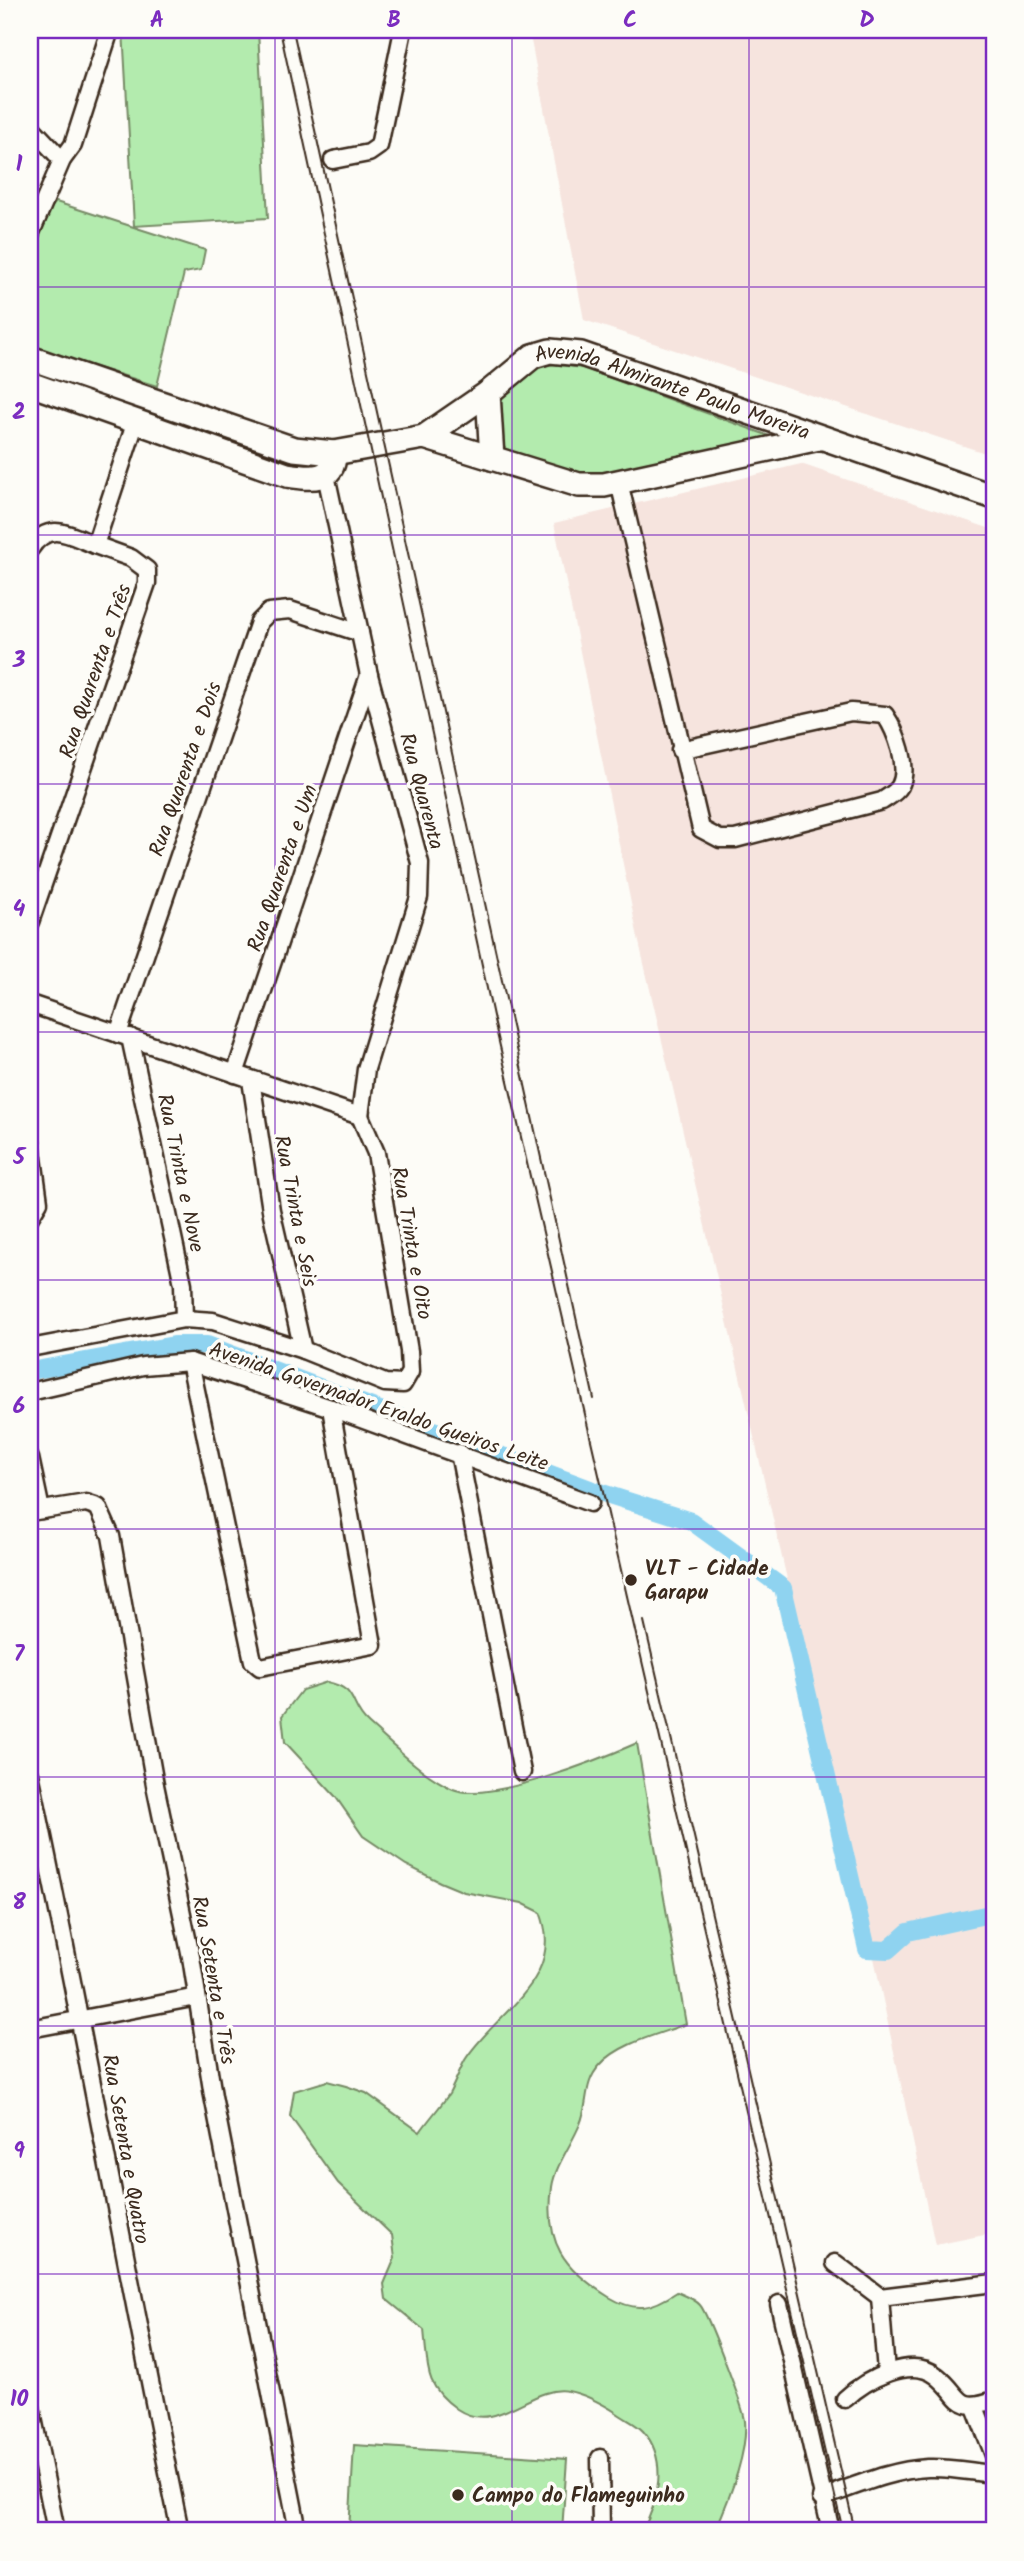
<svg xmlns="http://www.w3.org/2000/svg" width="1024" height="2561" viewBox="0 0 1024 2561" font-family="Kalam,sans-serif">
  <style>
    .built { fill: #f6e4de }
    .green { fill: #b3ebae; stroke: #778a66; stroke-width: 2 }
    .lines { fill: none; stroke-linecap: round; stroke-linejoin: round }
    .canal { stroke: #8fd3f0; stroke-width: 18 }
    .minor-casing { stroke: #3b2a1e; stroke-width: 21 }
    .secondary-casing { stroke: #3b2a1e; stroke-width: 28 }
    .minor { stroke: #fdfcf7; stroke-width: 16 }
    .secondary { stroke: #fdfcf7; stroke-width: 23 }
    .tram { stroke: #3b2a1e; stroke-width: 2 }
    .grid { fill: none; stroke: #7b2cbf; stroke-width: 2; stroke-opacity: 0.55 }
    .poi-dot { fill: #3b2a1e; stroke: #fdfcf7; stroke-width: 2.5 }
    .labels { text-anchor: middle; stroke-width: 7; stroke-linejoin: round; paint-order: stroke }
    .street-label { font-size: 21px; fill: #3b2a1e; stroke: #fdfcf7 }
    .poi-label { font-size: 21px; font-weight: bold; fill: #3b2a1e; stroke: #fdfcf7; text-anchor: start }
    .neatline { fill: none; stroke: #7b2cbf; stroke-width: 2.5 }
    .grid-label { font-size: 23px; text-anchor: middle; font-weight: bold; fill: #7b2cbf }
  </style>
  <rect width="100%" height="100%" fill="#fdfcf7"/>
  <filter id="ink" filterUnits="userSpaceOnUse"><feTurbulence type="fractalNoise" baseFrequency=".0143" numOctaves="2"/><feDisplacementMap in="SourceGraphic" scale="14" xChannelSelector="R" yChannelSelector="G"/><feConvolveMatrix kernelMatrix="1 2 1 2 8 2 1 2 1" color-interpolation-filters="sRGB"/></filter>
  <g filter="url(#ink)">
    <!-- built -->
    <g class="built">
      <path d="M 529,30 L 994,30 L 994,456 L 584,320 Z"/>
      <path d="M 801,464 L 994,530 L 994,2233 L 935,2245 L 863,1906 L 638,938 L 554,523 Z"/>
    </g>
    <!-- green -->
    <g class="green">
      <path d="M 123,30 L 258,30 L 268,218 L 134,226 Z"/>
      <path d="M 56,202 L 205,250 L 201,270 L 184,273 L 157,386 L 30,347 C 30,298 20,241 56,202 Z"/>
      <path d="M 552,364 L 583,368 L 775,438 L 604,482 L 498,451 C 498,401 496,377 552,364 Z"/>
      <path d="M 327,1682 C 360,1689 348,1706 369,1724 C 394,1746 422,1775 453,1789 C 489,1804 601,1759 637,1743 L 686,2024 C 660,2034 619,2043 600,2065 C 583,2083 589,2103 580,2124 C 572,2144 555,2166 552,2187 C 544,2243 564,2269 609,2297 C 636,2313 652,2309 677,2292 C 684,2295 695,2299 700,2305 C 708,2314 744,2409 745,2421 C 748,2453 728,2502 715,2531 L 642,2531 C 659,2502 668,2459 643,2431 C 637,2424 625,2419 617,2413 C 603,2404 585,2394 568,2391 C 531,2384 497,2436 457,2409 C 424,2386 428,2367 424,2330 L 386,2299 L 384,2284 L 395,2258 L 392,2235 L 338,2183 L 290,2116 L 294,2091 L 327,2081 L 346,2086 L 366,2093 L 420,2132 C 429,2119 440,2107 449,2094 C 455,2083 459,2071 465,2060 C 495,2012 567,1980 540,1912 L 522,1903 L 464,1892 L 440,1882 L 406,1865 L 363,1836 L 335,1796 L 285,1742 L 282,1716 L 302,1690 Z"/>
      <path d="M 354,2445 L 567,2459 L 562,2531 L 349,2531 Z"/>
    </g>
    <g class="lines">
      <!-- canal -->
      <path class="canal" d="M 30,1371 L 174,1345 L 207,1345 L 590,1489 L 691,1521 L 783,1588 L 867,1949 L 888,1950 L 908,1932 L 994,1913"/>
      <!-- minor casing -->
      <g class="minor-casing">
        <g id="minor">
          <path d="M 30,126 L 62,160"/>
          <path d="M 333,160 L 369,153 L 379,146 L 403,30"/>
          <path d="M 30,235 L 62,160 L 73,145 L 110,30"/>
          <path d="M 326,475 L 369,675 L 420,863 L 419,897 L 366,1069 L 360,1116"/>
          <path d="M 619,482 L 701,829 L 720,839 L 735,839 L 882,801 C 888,797 896,793 900,786 C 910,767 896,731 885,715 L 851,712 L 680,750"/>
          <path d="M 30,549 C 49,520 69,535 95,545"/>
          <path d="M 30,922 L 147,583 L 147,570 L 131,558 L 95,545 L 136,421"/>
          <path d="M 30,1004 L 360,1116"/>
          <path d="M 118,1034 L 259,622 L 269,612 L 290,610 L 360,633"/>
          <path d="M 130,1037 L 183,1284 L 184,1319"/>
          <path d="M 235,1074 L 369,675"/>
          <path d="M 251,1080 L 271,1210 L 303,1350"/>
          <path d="M 30,1136 L 39,1202 L 30,1217"/>
          <path d="M 30,1348 L 184,1319 L 213,1321 L 303,1350 L 385,1383 L 403,1384 L 410,1372 L 409,1351 L 376,1153 L 360,1116"/>
          <path d="M 190,1362 L 253,1661 L 260,1667 L 373,1645 L 331,1408"/>
          <path d="M 30,1392 L 143,1366 L 190,1362 L 331,1408 L 590,1503"/>
          <path d="M 459,1453 L 522,1772"/>
          <path d="M 30,1458 L 41,1510"/>
          <path d="M 30,1512 L 86,1503 L 98,1507 L 111,1536 L 155,1785 L 191,1957 L 213,2096 L 298,2531"/>
          <path d="M 30,1774 C 83,2026 128,2279 180,2531"/>
          <path d="M 30,2029 L 197,1997"/>
          <path d="M 835,2263 L 880,2297 L 994,2283"/>
          <path d="M 880,2297 L 886,2372"/>
          <path d="M 779,2304 L 831,2531"/>
          <path d="M 845,2399 C 865,2380 911,2355 937,2376 C 963,2397 955,2413 994,2400"/>
          <path d="M 30,2403 L 56,2531"/>
          <path d="M 975,2407 L 994,2455"/>
          <path d="M 600,2458 L 601,2531"/>
          <path d="M 821,2498 C 856,2486 890,2470 928,2468 C 950,2467 972,2472 994,2474"/>
        </g>
      </g>
      <!-- secondary casing -->
      <g class="secondary-casing">
        <g id="secondary">
          <path d="M 30,358 L 294,449 L 334,453 L 424,437 L 579,485 L 604,485 L 819,438"/>
          <path d="M 30,384 L 287,475 C 308,478 335,483 334,453"/>
          <path d="M 488,393 L 492,458"/>
          <path id="s1" d="M 424,437 L 488,393 L 533,356 L 550,351 L 581,354 L 994,497"/>
        </g>
      </g>
      <!-- minor -->
      <use href="#minor" class="minor"/>
      <!-- secondary -->
      <use href="#secondary" class="secondary"/>
      <!-- tram -->
      <g class="tram">
        <path d="M 280,30 L 493,1016 L 843,2531"/>
        <path d="M 293,30 L 594,1399"/>
        <path d="M 644,1621 L 855,2531"/>
      </g>
    </g>
  </g>
  <!-- grid -->
  <path class="grid" d="M 275,30 L 275,2531M 512,30 L 512,2531M 749,30 L 749,2531M 30,287 L 994,287M 30,535 L 994,535M 30,784 L 994,784M 30,1032 L 994,1032M 30,1280 L 994,1280M 30,1529 L 994,1529M 30,1777 L 994,1777M 30,2026 L 994,2026M 30,2274 L 994,2274"/>
  <!-- markers -->
  <g class="poi-dot">
    <circle cx="631" cy="1580" r="7"/>
    <circle cx="458" cy="2495" r="7"/>
  </g>
  <g class="labels">
    <!-- street labels -->
    <g class="street-label">
      <text dy="7" stroke="none"><textPath href="#s1" startOffset="282">Avenida Almirante Paulo Moreira</textPath></text>
      <text transform="translate(95 671) rotate(-71)" y="7">Rua Quarenta e Três</text>
      <text transform="translate(185 769) rotate(-71)" y="7">Rua Quarenta e Dois</text>
      <text transform="translate(422 791) rotate(75)" y="7">Rua Quarenta</text>
      <text transform="translate(282 868) rotate(-71)" y="7">Rua Quarenta e Um</text>
      <text transform="translate(181 1173) rotate(78)" y="7">Rua Trinta e Nove</text>
      <text transform="translate(296 1211) rotate(79)" y="7">Rua Trinta e Seis</text>
      <text transform="translate(412 1243) rotate(80)" y="7">Rua Trinta e Oito</text>
      <text transform="translate(379 1406) rotate(19)" y="7">Avenida Governador Eraldo Gueiros Leite</text>
      <text transform="translate(214 1980) rotate(80)" y="7">Rua Setenta e Três</text>
      <text transform="translate(126 2149) rotate(80)" y="7">Rua Setenta e Quatro</text>
    </g>
    <!-- poi labels -->
    <g class="poi-label">
      <text x="645" y="1575">VLT - Cidade<tspan x="645" dy="24">Garapu</tspan></text>
      <text x="472" y="2502">Campo do Flameguinho</text>
    </g>
  </g>
  <!-- margin -->
  <rect width="1024" height="2561" fill="none" stroke="#fdfcf7" stroke-width="77"/>
  <rect x="38" y="38" width="948" height="2484" class="neatline"/>
  <g class="grid-label">
    <text x="157" y="27">A</text>
    <text x="394" y="27">B</text>
    <text x="630" y="27">C</text>
    <text x="867" y="27">D</text>
    <text x="19" y="171">1</text>
    <text x="19" y="419">2</text>
    <text x="19" y="667">3</text>
    <text x="19" y="916">4</text>
    <text x="19" y="1164">5</text>
    <text x="19" y="1413">6</text>
    <text x="19" y="1661">7</text>
    <text x="19" y="1909">8</text>
    <text x="19" y="2158">9</text>
    <text x="19" y="2406">10</text>
  </g>
</svg>
